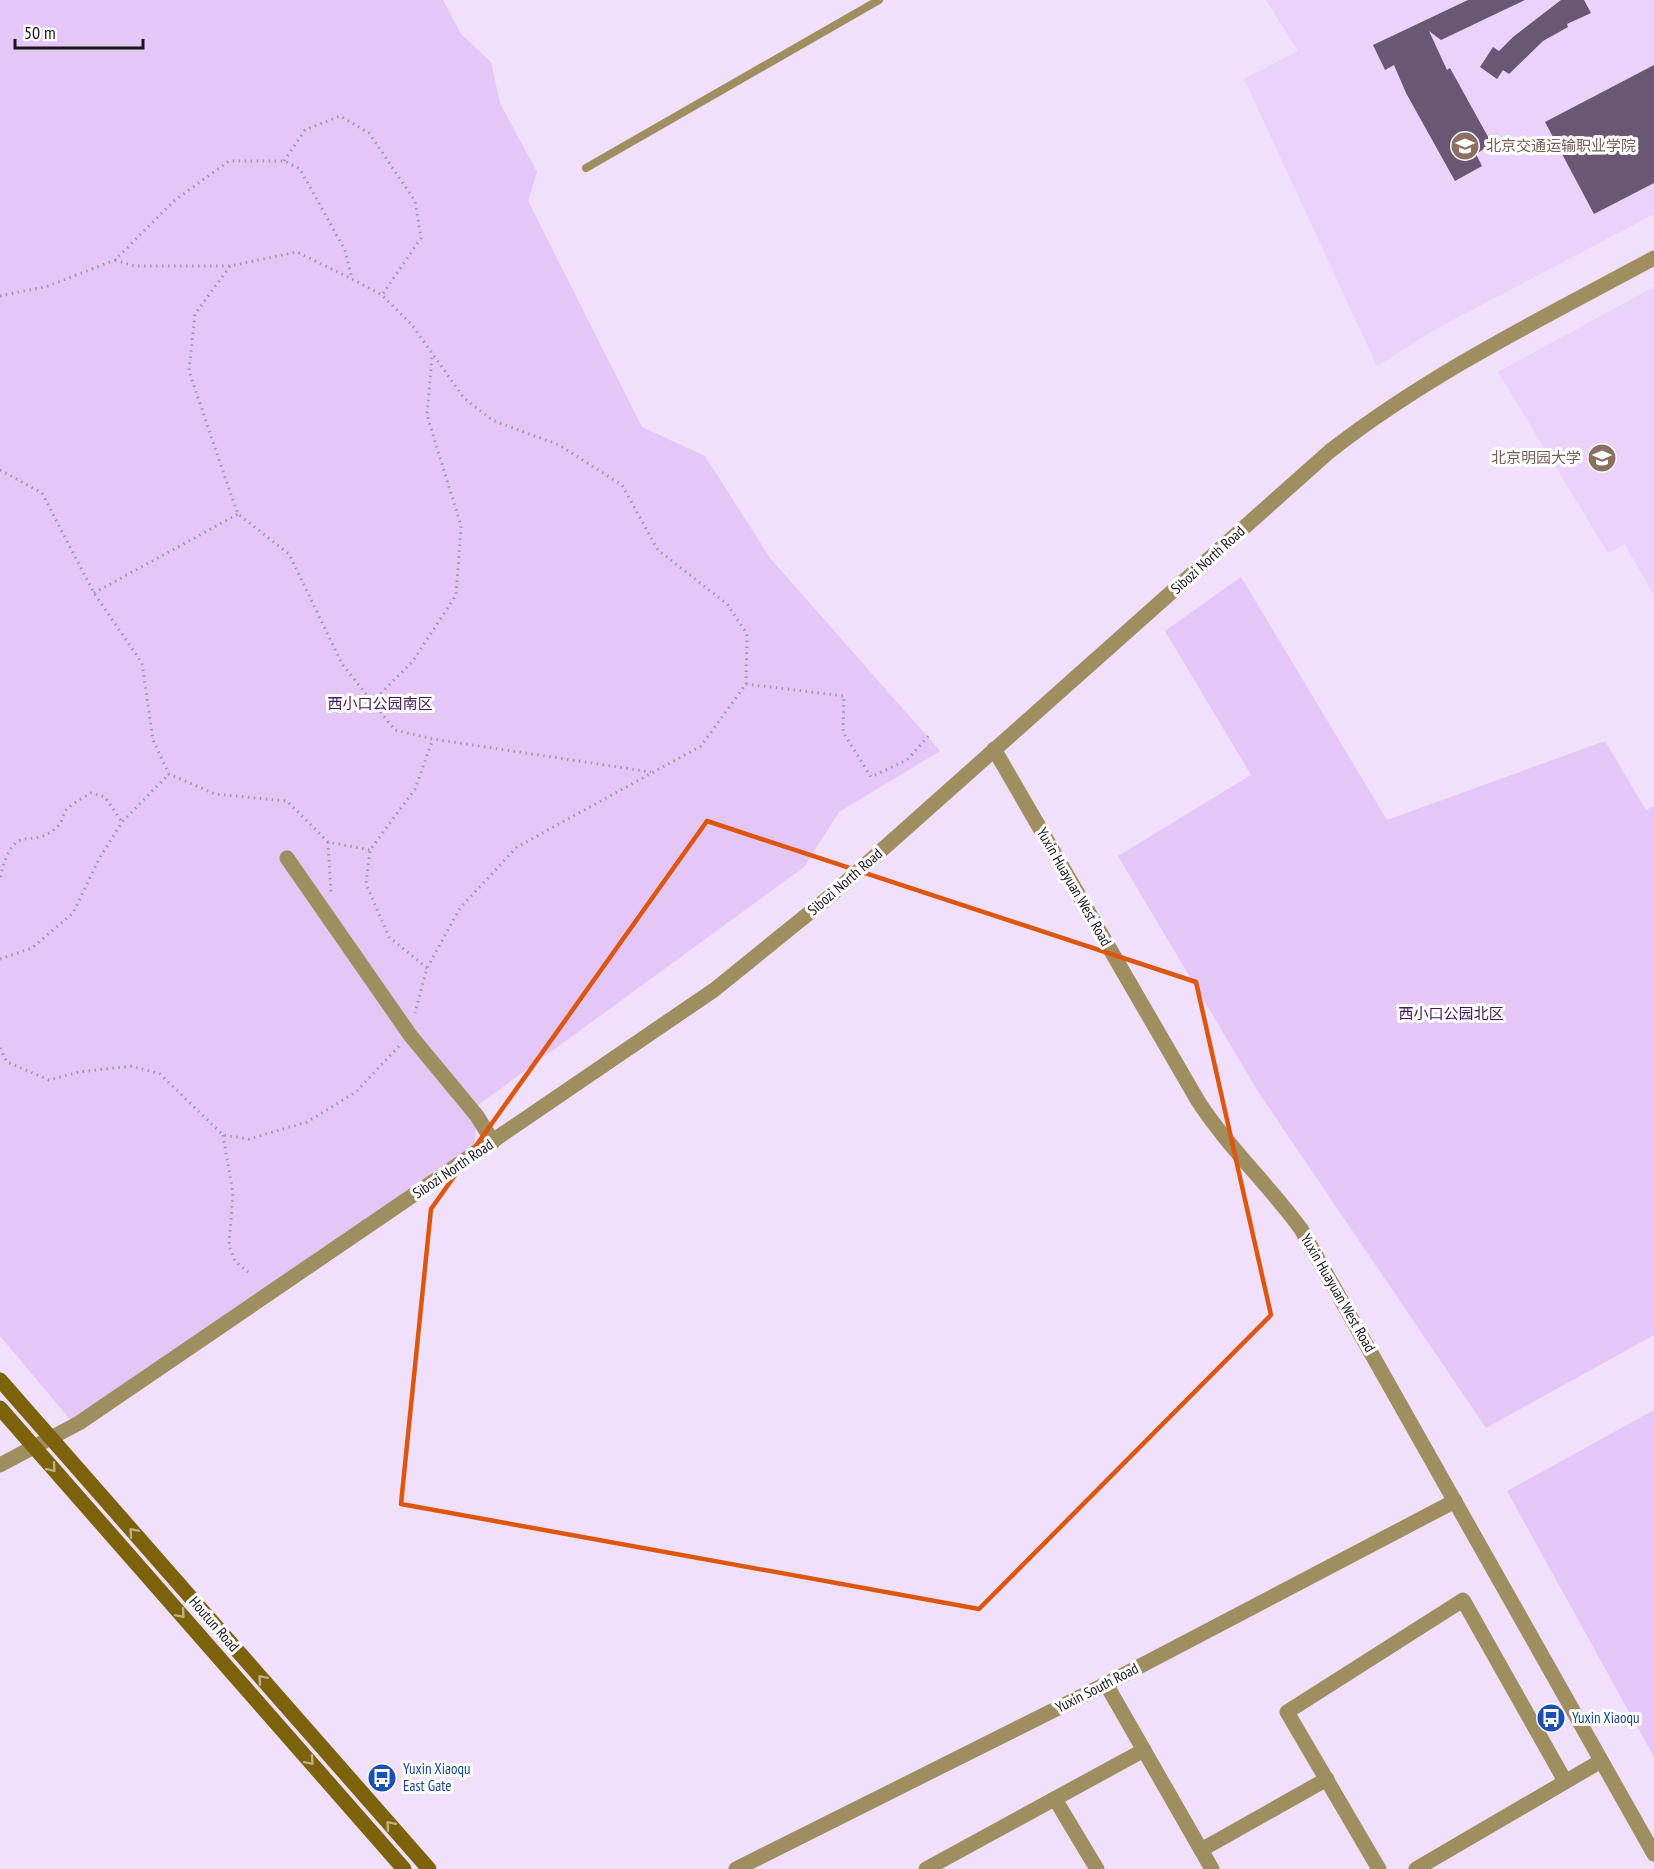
<svg xmlns="http://www.w3.org/2000/svg" width="1654" height="1869" viewBox="0 0 1654 1869" font-family="'PT Sans Narrow','Noto Sans SC',sans-serif">
  <style>
    .built { fill: #ead2fa }
    .green { fill: #e4c6f7 }
    .building { fill: #695774 }
    .lines { fill: none; stroke-linecap: round; stroke-linejoin: round }
    .path { stroke: #a296ab; stroke-width: 3; stroke-dasharray: 1.5 4.5; stroke-linecap: butt }
    .service { stroke: #9f8e60; stroke-width: 8 }
    .minor { stroke: #9f8e60; stroke-width: 15 }
    .tertiary { stroke: #9f8e60; stroke-width: 15 }
    .secondary { stroke: #7c620a; stroke-width: 15 }
    .oneway { stroke: #beb084 }
    .marked { fill: none; stroke: #de560d; stroke-width: 4.5; stroke-linejoin: round }
    .labels { text-anchor: middle; stroke-width: 6; stroke-linejoin: round; paint-order: stroke }
    .education-label { font-size: 15px; fill: #785e54; stroke: #fff; text-anchor: start }
    .street-label { font-size: 15px; fill: #1b141f; stroke: #fff }
    .park-label { font-size: 15px; fill: #431659; stroke: #fff }
    .transit-label { font-size: 15px; fill: #164399; stroke: #fff; text-anchor: start }
  </style>
  <rect width="100%" height="100%" fill="#f0e0fb"/>
  <!-- built -->
  <g class="built">
    <path d="M 1266,0 L 1654,0 L 1654,214 L 1436,329 L 1377,366 L 1244,79 L 1298,51 Z"/>
    <path d="M 1654,287 L 1654,596 L 1625,544 L 1608,553 L 1498,372 Z"/>
  </g>
  <!-- green -->
  <g class="green">
    <path d="M 0,0 L 443,0 L 461,34 L 491,62 L 500,103 L 537,172 L 528,201 L 642,427 L 705,456 L 770,558 L 940,751 L 839,812 L 804,867 L 478,1105 L 474,1149 L 73,1423 L 0,1336 Z"/>
    <path d="M 1241,577 L 1387,820 L 1605,741 L 1646,810 L 1654,806 L 1654,1335 L 1486,1428 L 1259,1093 L 1118,856 L 1251,775 L 1165,631 Z"/>
    <path d="M 1654,1410 L 1654,1757 L 1507,1491 Z"/>
  </g>
  <!-- building -->
  <g class="building">
    <path d="M 1468,0 L 1525,0 L 1441,40 L 1429,31 L 1447,70 L 1450,68 L 1492,144 L 1476,154 L 1482,166 L 1455,181 L 1406,93 L 1394,65 L 1385,70 L 1373,45 Z"/>
    <path d="M 1561,0 L 1584,0 L 1591,13 L 1567,24 L 1568,27 L 1543,41 L 1509,74 L 1503,70 L 1497,79 L 1480,67 L 1493,47 L 1499,51 L 1513,37 Z"/>
    <path d="M 1654,65 L 1654,183 L 1594,214 L 1545,122 Z"/>
  </g>
  <g class="lines">
    <!-- path -->
    <g class="path">
      <path d="M 284,161 L 305,130 L 340,116 L 369,133 L 415,201 L 421,238 L 382,295"/>
      <path d="M 115,260 L 134,266 L 230,266 L 297,252 L 350,278"/>
      <path d="M 230,266 L 195,314 L 189,371 L 229,489 L 238,514 L 289,554 L 342,664 L 395,730 L 433,739 L 651,772"/>
      <path d="M 0,296 L 48,286 L 115,260 L 175,200 L 229,161 L 284,161 L 300,169 L 345,250 L 352,279 L 382,295 L 412,325 L 464,398 L 492,420 L 559,445 L 622,485 L 658,550 L 727,604 L 747,634 L 746,684 L 701,746 L 517,847 L 460,908 L 427,968 L 415,1013"/>
      <path d="M 0,470 L 42,493 L 94,593 L 142,663 L 153,740 L 169,774 L 215,794 L 287,801 L 328,842 L 370,850"/>
      <path d="M 94,593 L 238,514"/>
      <path d="M 746,684 L 844,696 L 843,732 L 871,777 L 907,760 L 931,733"/>
      <path d="M 372,702 L 413,661 L 456,595 L 461,526 L 427,415 L 432,358"/>
      <path d="M 328,842 L 331,893"/>
      <path d="M 0,877 C 16,816 30,854 58,826 C 63,822 62,814 67,809 C 73,803 83,798 91,793 L 105,797 L 122,822"/>
      <path d="M 0,959 L 32,948 L 73,913 L 99,859 L 122,822 L 169,774"/>
      <path d="M 427,968 L 389,937 L 366,884 L 370,850 L 415,789 L 433,739"/>
      <path d="M 0,1048 L 7,1062 L 49,1080 L 79,1072 L 132,1066 L 160,1074 L 223,1135 L 249,1139 L 307,1122 L 356,1092 L 400,1045"/>
      <path d="M 223,1135 L 233,1193 L 229,1246 L 235,1261 L 248,1272"/>
    </g>
    <!-- service -->
    <path class="service" d="M 586,168 L 879,0"/>
    <!-- minor -->
    <g class="minor">
      <path d="M 994,749 L 1198,1101 C 1228,1147 1268,1184 1301,1229 L 1654,1854"/>
      <path d="M 287,858 L 410,1035 L 477,1116 L 493,1142"/>
      <path d="M 1106,1684 L 1212,1869"/>
      <path d="M 1055,1799 L 1097,1869"/>
      <path d="M 1201,1850 L 1327,1779"/>
      <path d="M 736,1869 L 1106,1684 L 1455,1501"/>
      <path d="M 926,1869 L 1144,1750"/>
      <path d="M 1379,1869 L 1287,1712 L 1463,1600 L 1565,1781"/>
      <path d="M 1416,1869 L 1601,1761"/>
    </g>
    <!-- tertiary -->
    <path class="tertiary" d="M 0,1465 L 79,1423 L 714,990 L 829,897 L 1330,451 C 1430,373 1543,318 1654,258"/>
    <!-- secondary -->
    <g class="secondary">
      <path d="M 0,1380 L 429,1869"/>
      <path d="M 0,1408 L 404,1869"/>
    </g>
  </g>
  <!-- one-way arrows -->
  <defs><path id="oneway-chevron" d="M-2-3.5L2.5 0L-2 3.5" fill="none" stroke-width="1.6" stroke-linecap="round" stroke-linejoin="round" transform="scale(1.5)"/></defs>
  <g class="oneway">
    <use href="#oneway-chevron" transform="translate(52 1468) rotate(49)"/>
    <use href="#oneway-chevron" transform="translate(133 1532) rotate(-131)"/>
    <use href="#oneway-chevron" transform="translate(181 1614) rotate(49)"/>
    <use href="#oneway-chevron" transform="translate(262 1679) rotate(-131)"/>
    <use href="#oneway-chevron" transform="translate(310 1761) rotate(49)"/>
    <use href="#oneway-chevron" transform="translate(390 1825) rotate(-131)"/>
  </g>
  <!-- marked area -->
  <path class="marked" d="M 707,821 L 1196,982 L 1271,1315 L 979,1609 L 401,1504 L 431,1209 Z"/>
  <!-- icons -->
  <defs>
    <g id="school-disc" transform="scale(1.5)"><circle r="9.5" fill="#8d6e63" stroke="#fff"/><path d="M0-5L7-2L0 1L-7-2ZM-4 1L0 2.5L4 1V4Q0 6-4 4Z" fill="#fff"/></g>
    <g id="university-disc" transform="scale(1.5)"><circle r="9.5" fill="#8d6e63" stroke="#fff"/><path d="M0-5L7-2L0 1L-7-2ZM-4 1L0 2.5L4 1V4Q0 6-4 4Z" fill="#fff"/></g>
    <g id="bus-disc" transform="scale(1.5)"><circle r="9.5" fill="#1a4fb4" stroke="#fff"/><path d="M-5-6H5V4H4V6H2V4H-2V6H-4V4H-5ZM-3.5-4V0h7V-4ZM-3.5 1.2v1.5H-2V1.2ZM2 1.2v1.5H3.5V1.2Z" fill="#fff"/></g>
  </defs>
  <g fill-rule="evenodd">
    <use href="#school-disc" x="1465" y="146"/>
    <use href="#university-disc" x="1602" y="458"/>
    <use href="#bus-disc" x="1551" y="1718"/>
    <use href="#bus-disc" x="382" y="1778"/>
  </g>
  <g class="labels">
    <!-- education labels -->
    <g class="education-label">
      <text x="1486" y="151">北京交通运输职业学院</text>
      <text x="1581" y="463" text-anchor="end">北京明园大学</text>
    </g>
    <!-- street labels -->
    <g class="street-label">
      <text transform="translate(1208 560) rotate(-42)" y="5">Sibozi North Road</text>
      <text transform="translate(845 882) rotate(-41)" y="5">Sibozi North Road</text>
      <text transform="translate(1074 887) rotate(60)" y="5">Yuxin Huayuan West Road</text>
      <text transform="translate(453 1169) rotate(-34)" y="5">Sibozi North Road</text>
      <text transform="translate(1338 1293) rotate(60)" y="5">Yuxin Huayuan West Road</text>
      <text transform="translate(214 1624) rotate(49)" y="5">Houtun Road</text>
      <text transform="translate(1097 1688) rotate(-27)" y="5">Yuxin South Road</text>
    </g>
    <!-- park labels -->
    <g class="park-label">
      <text x="380" y="709">西小口公园南区</text>
      <text x="1451" y="1019">西小口公园北区</text>
    </g>
    <!-- transit labels -->
    <g class="transit-label">
      <text x="1572" y="1723">Yuxin Xiaoqu</text>
      <text x="403" y="1774">Yuxin Xiaoqu<tspan x="403" dy="17">East Gate</tspan></text>
    </g>
  </g>
  <!-- scale -->
  <path d="M15 39v9h128v-9" fill="none" stroke="#1b141f" stroke-width="3"/>
  <text x="24" y="39" font-size="18" fill="#1b141f" stroke="#ffffff" stroke-width="4.5" paint-order="stroke">50 m</text>
</svg>
